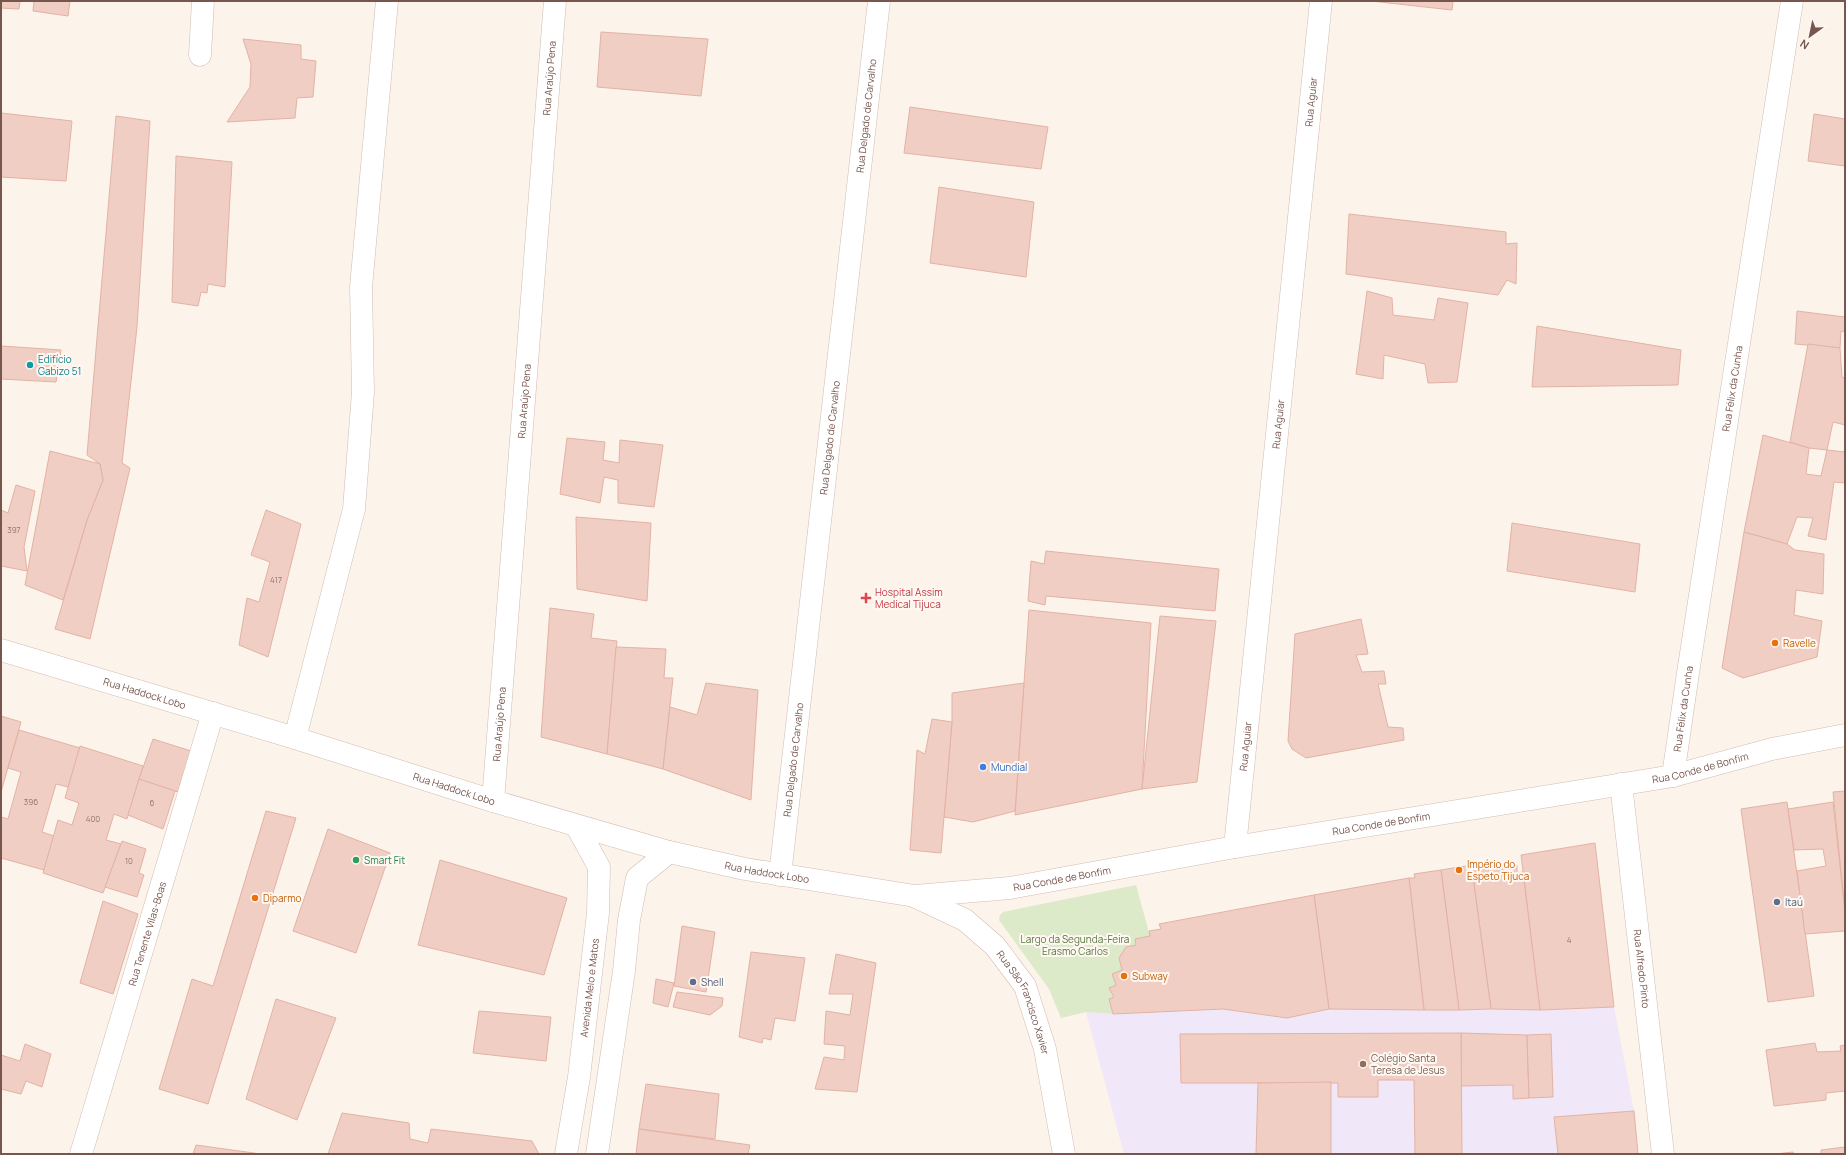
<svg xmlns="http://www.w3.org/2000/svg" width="1846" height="1155" viewBox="0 0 1846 1155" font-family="Manrope,sans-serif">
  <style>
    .education { fill: #f0e7f9 }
    .green { fill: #dceac9 }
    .building { fill: #f1cec3; stroke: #e3b2a4 }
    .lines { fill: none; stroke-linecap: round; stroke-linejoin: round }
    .minor-casing { stroke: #d1bcb3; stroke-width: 23 }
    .tertiary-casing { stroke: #d1bcb3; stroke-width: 23 }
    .secondary-casing { stroke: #d4bbb0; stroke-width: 23 }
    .minor { stroke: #fff; stroke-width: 22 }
    .tertiary { stroke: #fff; stroke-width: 22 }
    .secondary { stroke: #fff; stroke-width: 22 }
    .culture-dot { fill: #0f9aa8; stroke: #fff8f2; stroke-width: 1.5 }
    .health-dot { fill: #e0444e; stroke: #fff8f2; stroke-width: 1.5 }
    .food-dot { fill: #e8710a; stroke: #fff8f2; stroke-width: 1.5 }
    .shop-dot { fill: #3f7fe0; stroke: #fff8f2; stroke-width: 1.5 }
    .leisure-dot { fill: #2e9e5b; stroke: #fff8f2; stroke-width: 1.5 }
    .service-dot { fill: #5c6f8a; stroke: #fff8f2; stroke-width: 1.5 }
    .education-dot { fill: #8d6e63; stroke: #fff8f2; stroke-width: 1.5 }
    .labels { text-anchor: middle; stroke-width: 4; stroke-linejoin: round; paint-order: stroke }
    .number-label { font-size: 8px; fill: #96746b }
    .street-label { font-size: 10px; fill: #77564e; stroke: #fff8f2 }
    .culture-label { font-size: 10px; fill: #0d838f; stroke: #fff8f2; text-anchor: start }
    .health-label { font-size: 10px; fill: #be3a42; stroke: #fff8f2; text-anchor: start }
    .food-label { font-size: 10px; fill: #c56008; stroke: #fff8f2; text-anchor: start }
    .shop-label { font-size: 10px; fill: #366cbe; stroke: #fff8f2; text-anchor: start }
    .leisure-label { font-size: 10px; fill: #27864d; stroke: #fff8f2; text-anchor: start }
    .service-label { font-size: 10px; fill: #4e5e75; stroke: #fff8f2; text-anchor: start }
    .park-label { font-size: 10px; fill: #5a7743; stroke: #fff8f2 }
    .education-label { font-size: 10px; fill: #785e54; stroke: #fff8f2; text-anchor: start }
  </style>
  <rect width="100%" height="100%" fill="#fcf3eb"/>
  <!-- education -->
  <path class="education" d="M 1614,1007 L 1634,1111 L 1638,1154 L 1124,1154 L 1086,1012 L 1113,1014 L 1223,1009 L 1287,1018 L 1329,1009 L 1540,1010 Z"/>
  <!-- green -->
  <path class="green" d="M 1136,885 L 1150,936 L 1135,939 L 1136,945 L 1126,947 L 1119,958 L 1122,970 L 1112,974 L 1116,985 L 1110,988 L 1114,997 L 1109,1000 L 1113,1014 L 1086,1012 L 1061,1018 L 1049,989 L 999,920 L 1000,915 L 1003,912 Z"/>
  <!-- building -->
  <g class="building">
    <path d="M 1,1 L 20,1 L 19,9 L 1,8 Z"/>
    <path d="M 34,1 L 70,1 L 68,16 L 33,11 Z"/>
    <path d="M 1371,1 L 1453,1 L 1452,10 Z"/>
    <path d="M 601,32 L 708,39 L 701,96 L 597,87 Z"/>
    <path d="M 243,39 L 301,45 L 301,59 L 316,61 L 313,97 L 297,98 L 295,118 L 227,122 L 250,87 L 251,64 Z"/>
    <path d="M 910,107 L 1048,127 L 1041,169 L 904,153 Z"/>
    <path d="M 1,113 L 72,121 L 66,181 L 1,177 Z"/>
    <path d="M 1814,114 L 1845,119 L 1845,166 L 1808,161 Z"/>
    <path d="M 116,116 L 150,121 L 137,327 L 122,463 L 130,468 L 90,639 L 55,629 L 87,520 L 103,480 L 100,464 L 87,455 Z"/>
    <path d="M 176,156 L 232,162 L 225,287 L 208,284 L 207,293 L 201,292 L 198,306 L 172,302 Z"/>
    <path d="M 939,187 L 1034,202 L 1026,277 L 930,263 Z"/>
    <path d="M 1349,214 L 1506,232 L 1506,244 L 1517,243 L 1516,284 L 1507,280 L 1498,295 L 1346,274 Z"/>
    <path d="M 1367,291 L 1392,298 L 1393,315 L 1434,320 L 1438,298 L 1468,303 L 1457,382 L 1428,383 L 1425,364 L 1384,355 L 1383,379 L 1356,374 Z"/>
    <path d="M 1797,311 L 1845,317 L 1845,332 L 1841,331 L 1840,348 L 1795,344 Z"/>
    <path d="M 1537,326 L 1681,350 L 1678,385 L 1532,387 Z"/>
    <path d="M 1808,344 L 1840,348 L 1842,377 L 1845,378 L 1845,425 L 1833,422 L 1827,450 L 1809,448 L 1790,442 Z"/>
    <path d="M 1,346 L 61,350 L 56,382 L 1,379 Z"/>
    <path d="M 1763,435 L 1809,448 L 1806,474 L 1821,476 L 1827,450 L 1845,452 L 1845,483 L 1834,482 L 1826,540 L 1808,536 L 1813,518 L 1797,517 L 1787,544 L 1744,532 Z"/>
    <path d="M 567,438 L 605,442 L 603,460 L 619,463 L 620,440 L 663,445 L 654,507 L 618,503 L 618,480 L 604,477 L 600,503 L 560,494 Z"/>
    <path d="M 50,451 L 100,464 L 103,480 L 87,520 L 63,600 L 25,585 Z"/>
    <path d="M 16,485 L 35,491 L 24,547 L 27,571 L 1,566 L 1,510 L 8,513 Z"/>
    <path d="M 266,510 L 301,524 L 268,657 L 239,645 L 247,598 L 259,602 L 270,562 L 251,555 Z"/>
    <path d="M 576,517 L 651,523 L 647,601 L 577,589 Z"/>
    <path d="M 1512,523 L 1640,544 L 1635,592 L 1507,571 Z"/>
    <path d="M 1744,532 L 1787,544 L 1795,550 L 1824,554 L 1823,594 L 1796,590 L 1794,615 L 1822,621 L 1817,657 L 1743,678 L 1722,668 Z"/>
    <path d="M 1046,551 L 1219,569 L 1215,611 L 1046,596 L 1045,605 L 1028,601 L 1031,561 L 1044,564 Z"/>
    <path d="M 550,608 L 594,614 L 591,638 L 617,641 L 607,754 L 541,737 Z"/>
    <path d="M 1029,610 L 1151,623 L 1142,789 L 1015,815 Z"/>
    <path d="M 1160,616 L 1216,621 L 1197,782 L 1142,789 Z"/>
    <path d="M 1361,619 L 1368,654 L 1356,655 L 1362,672 L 1384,671 L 1386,684 L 1378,684 L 1388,727 L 1403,728 L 1404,740 L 1306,758 L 1292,749 L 1288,741 L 1295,634 Z"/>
    <path d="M 616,647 L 666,649 L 664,678 L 673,678 L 663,769 L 607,754 Z"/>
    <path d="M 706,683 L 758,690 L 751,800 L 663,769 L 670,707 L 697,715 Z"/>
    <path d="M 1024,683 L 1015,811 L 973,822 L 944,817 L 952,722 L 952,693 Z"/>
    <path d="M 1,716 L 21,722 L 1,792 Z"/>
    <path d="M 932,719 L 952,722 L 941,853 L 910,850 L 917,750 L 925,754 Z"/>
    <path d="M 19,730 L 80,748 L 68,787 L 56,784 L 42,832 L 54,836 L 44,870 L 1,858 L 1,817 L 8,819 L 21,772 L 8,768 Z"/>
    <path d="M 153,739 L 191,751 L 178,792 L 139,779 Z"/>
    <path d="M 80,746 L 143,766 L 127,819 L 114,814 L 106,840 L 121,844 L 103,893 L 43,873 L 58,820 L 72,825 L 79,803 L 65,798 Z"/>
    <path d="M 139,779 L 175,791 L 163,829 L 128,815 Z"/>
    <path d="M 1845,791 L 1845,912 L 1833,792 Z"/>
    <path d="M 1787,802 L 1814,996 L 1768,1002 L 1741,809 Z"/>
    <path d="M 1833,802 L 1845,912 L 1845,931 L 1805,934 L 1797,871 L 1826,866 L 1823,849 L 1794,850 L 1788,809 Z"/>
    <path d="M 266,811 L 296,818 L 208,1104 L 159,1089 L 192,979 L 213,986 Z"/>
    <path d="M 328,829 L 390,853 L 356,953 L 293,931 Z"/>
    <path d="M 122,841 L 146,849 L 139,873 L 144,875 L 137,897 L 105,887 Z"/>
    <path d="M 1595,843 L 1614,1007 L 1540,1010 L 1521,855 Z"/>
    <path d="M 440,860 L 567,898 L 544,975 L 418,945 Z"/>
    <path d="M 1517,865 L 1517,873 L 1523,872 L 1540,1010 L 1491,1009 L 1472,870 Z"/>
    <path d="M 1466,866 L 1467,870 L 1472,870 L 1491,1009 L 1459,1010 L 1441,870 Z"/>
    <path d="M 1441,870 L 1459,1010 L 1424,1010 L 1409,878 L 1415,878 L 1414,874 Z"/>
    <path d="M 1409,878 L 1424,1010 L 1329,1009 L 1314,895 Z"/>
    <path d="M 1314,895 L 1329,1009 L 1287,1018 L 1223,1009 L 1113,1014 L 1109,999 L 1114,997 L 1109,988 L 1116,985 L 1112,974 L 1122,970 L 1119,958 L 1126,947 L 1136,945 L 1135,939 L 1150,936 L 1149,931 L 1161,929 L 1159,924 Z"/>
    <path d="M 103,901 L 138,914 L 113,994 L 80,983 Z"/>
    <path d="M 682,926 L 715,932 L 706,992 L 674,986 Z"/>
    <path d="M 751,952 L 805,958 L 795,1021 L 775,1018 L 771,1040 L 763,1038 L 762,1043 L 739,1037 Z"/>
    <path d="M 836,954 L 876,963 L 857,1092 L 815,1089 L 824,1057 L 844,1060 L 845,1046 L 824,1044 L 826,1011 L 850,1015 L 853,994 L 829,994 Z"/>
    <path d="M 656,979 L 674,983 L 668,1007 L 653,1003 Z"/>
    <path d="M 677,992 L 723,998 L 722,1006 L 710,1015 L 673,1007 Z"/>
    <path d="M 276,999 L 336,1018 L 297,1120 L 246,1099 Z"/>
    <path d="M 479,1011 L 551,1017 L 546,1061 L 473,1053 Z"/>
    <path d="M 1461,1033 L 1527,1035 L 1529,1098 L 1513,1099 L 1513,1085 L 1461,1086 Z"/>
    <path d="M 1461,1033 L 1462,1154 L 1415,1154 L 1414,1080 L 1378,1080 L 1378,1097 L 1338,1097 L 1338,1083 L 1181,1083 L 1180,1034 Z"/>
    <path d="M 1551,1034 L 1553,1097 L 1529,1098 L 1527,1035 Z"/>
    <path d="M 1815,1043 L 1817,1052 L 1841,1051 L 1840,1046 L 1845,1045 L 1845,1091 L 1826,1093 L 1826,1100 L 1774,1106 L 1766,1050 Z"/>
    <path d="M 25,1044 L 51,1054 L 42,1087 L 26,1081 L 21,1094 L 1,1089 L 1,1055 L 20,1061 Z"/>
    <path d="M 1331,1082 L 1331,1154 L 1256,1154 L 1258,1083 Z"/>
    <path d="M 646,1084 L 719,1094 L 715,1139 L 639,1129 Z"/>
    <path d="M 1634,1111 L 1638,1154 L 1558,1154 L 1554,1117 Z"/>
    <path d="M 342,1113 L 409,1123 L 410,1139 L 428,1143 L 431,1129 L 532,1141 L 539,1154 L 328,1154 Z"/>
    <path d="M 639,1129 L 750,1145 L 748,1154 L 636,1154 Z"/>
    <path d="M 196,1145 L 261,1154 L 193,1154 Z"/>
    <path d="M 1845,1147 L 1845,1154 L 1821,1154 L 1821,1150 Z"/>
    <path d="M 1793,1152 L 1794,1154 L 1775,1154 Z"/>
  </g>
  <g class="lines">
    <!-- minor casing -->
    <g class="minor-casing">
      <g id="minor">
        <path d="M 200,55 L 203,1"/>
        <path d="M 295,738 L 354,509 L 363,392 L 361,287 L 387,1"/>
        <path id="s1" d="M 493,801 L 555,1"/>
        <path id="s2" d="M 1235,847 L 1321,1"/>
        <path id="s3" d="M 780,875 L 879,1"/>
        <path id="s4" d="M 81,1154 L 213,713"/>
        <path id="s5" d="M 566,1154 L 579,1077 L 598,913 L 599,867 L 577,827"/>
        <path d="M 597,1154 L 624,971 L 629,920 L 637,878 L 669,852"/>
      </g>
    </g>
    <!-- tertiary casing -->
    <g class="tertiary-casing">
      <g id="tertiary">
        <path id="s6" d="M 1673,776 L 1688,673 L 1792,1"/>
        <path id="s7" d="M 1621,784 L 1663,1154"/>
      </g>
    </g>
    <!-- secondary casing -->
    <g class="secondary-casing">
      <g id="secondary">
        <path id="s8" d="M 1,650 L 295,738 L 493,801 L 669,852 L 745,869 L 915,896 L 1010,888 L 1235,847 L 1673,776 L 1772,749 L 1845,735"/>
        <path id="s9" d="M 916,897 L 965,920 L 995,946 L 1025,986 L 1045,1049 L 1064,1154"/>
      </g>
    </g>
    <!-- minor -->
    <use href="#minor" class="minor"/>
    <!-- tertiary -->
    <use href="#tertiary" class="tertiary"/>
    <!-- secondary -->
    <use href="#secondary" class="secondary"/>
  </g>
  <!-- markers -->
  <circle class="culture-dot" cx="30" cy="365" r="4"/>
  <path class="health-dot" d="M864 592h4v4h4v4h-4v4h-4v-4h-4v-4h4z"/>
  <g class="food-dot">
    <circle cx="1775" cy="643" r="4"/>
    <circle cx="1459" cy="870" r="4"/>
    <circle cx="255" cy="898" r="4"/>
    <circle cx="1124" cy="976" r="4"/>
  </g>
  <circle class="shop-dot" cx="983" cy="767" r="4"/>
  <circle class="leisure-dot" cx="356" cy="860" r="4"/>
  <g class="service-dot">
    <circle cx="1777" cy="902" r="4"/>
    <circle cx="693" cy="982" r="4"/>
  </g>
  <circle class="education-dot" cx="1363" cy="1064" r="4"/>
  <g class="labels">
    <!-- number labels -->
    <g class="number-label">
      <text x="14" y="533">397</text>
      <text x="276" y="583">417</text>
      <text x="31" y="805">396</text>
      <text x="152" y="806">6</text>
      <text x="93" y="822">400</text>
      <text x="129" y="864">10</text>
      <text x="1569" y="943">4</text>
    </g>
    <!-- street labels -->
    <g class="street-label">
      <text dy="4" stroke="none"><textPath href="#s1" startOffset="725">Rua Araújo Pena</textPath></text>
      <text dy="4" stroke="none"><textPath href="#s2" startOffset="749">Rua Aguiar</textPath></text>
      <text dy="4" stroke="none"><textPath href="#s3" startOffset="764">Rua Delgado de Carvalho</textPath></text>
      <text dy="4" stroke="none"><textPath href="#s6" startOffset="392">Rua Félix da Cunha</textPath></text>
      <text dy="4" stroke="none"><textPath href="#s1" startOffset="401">Rua Araújo Pena</textPath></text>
      <text dy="4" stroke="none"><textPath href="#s2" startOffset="425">Rua Aguiar</textPath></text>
      <text dy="4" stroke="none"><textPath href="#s3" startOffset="440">Rua Delgado de Carvalho</textPath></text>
      <text dy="4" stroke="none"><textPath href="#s8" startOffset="150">Rua Haddock Lobo</textPath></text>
      <text dy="4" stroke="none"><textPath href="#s6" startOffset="68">Rua Félix da Cunha</textPath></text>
      <text dy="4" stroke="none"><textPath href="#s1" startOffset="77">Rua Araújo Pena</textPath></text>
      <text dy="4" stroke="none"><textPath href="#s2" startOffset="101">Rua Aguiar</textPath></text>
      <text dy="4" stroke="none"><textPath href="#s3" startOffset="116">Rua Delgado de Carvalho</textPath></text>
      <text dy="4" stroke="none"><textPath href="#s8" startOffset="1744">Rua Conde de Bonfim</textPath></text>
      <text dy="4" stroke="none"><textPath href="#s8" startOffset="474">Rua Haddock Lobo</textPath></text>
      <text dy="4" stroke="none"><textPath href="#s8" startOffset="1420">Rua Conde de Bonfim</textPath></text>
      <text dy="4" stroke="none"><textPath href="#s8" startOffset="798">Rua Haddock Lobo</textPath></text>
      <text dy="4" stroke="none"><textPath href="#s8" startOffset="1096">Rua Conde de Bonfim</textPath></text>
      <text dy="4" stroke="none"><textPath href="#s4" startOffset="230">Rua Tenente Vilas-Boas</textPath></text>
      <text dy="4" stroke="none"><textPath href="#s7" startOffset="186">Rua Alfredo Pinto</textPath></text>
      <text dy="4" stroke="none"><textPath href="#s5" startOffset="168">Avenida Melo e Matos</textPath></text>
      <text dy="4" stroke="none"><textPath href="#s9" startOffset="158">Rua São Francisco Xavier</textPath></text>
    </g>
    <!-- culture labels -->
    <g class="culture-label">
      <text x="38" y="363">Edifício<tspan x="38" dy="12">Gabizo 51</tspan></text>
    </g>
    <!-- health labels -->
    <g class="health-label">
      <text x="875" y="596">Hospital Assim<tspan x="875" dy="12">Medical Tijuca</tspan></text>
    </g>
    <!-- food labels -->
    <g class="food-label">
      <text x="1783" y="647">Ravelle</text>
      <text x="1467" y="868">Império do<tspan x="1467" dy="12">Espeto Tijuca</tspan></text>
      <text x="263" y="902">Diparmo</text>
      <text x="1132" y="980">Subway</text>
    </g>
    <!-- shop labels -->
    <g class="shop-label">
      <text x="991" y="771">Mundial</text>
    </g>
    <!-- leisure labels -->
    <g class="leisure-label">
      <text x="364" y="864">Smart Fit</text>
    </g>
    <!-- service labels -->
    <g class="service-label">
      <text x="1785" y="906">Itaú</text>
      <text x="701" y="986">Shell</text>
    </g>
    <!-- park labels -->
    <g class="park-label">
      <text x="1075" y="943">Largo da Segunda-Feira<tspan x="1075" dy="12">Erasmo Carlos</tspan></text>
    </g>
    <!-- education labels -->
    <g class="education-label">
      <text x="1371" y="1062">Colégio Santa<tspan x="1371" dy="12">Teresa de Jesus</tspan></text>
    </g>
  </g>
  <!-- border -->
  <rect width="1846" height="1155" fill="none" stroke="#77564e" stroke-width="4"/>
  <!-- north arrow -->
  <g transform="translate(1810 36) rotate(213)" stroke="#fff8f2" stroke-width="3" paint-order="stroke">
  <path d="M0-3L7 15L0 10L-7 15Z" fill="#77564e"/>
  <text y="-6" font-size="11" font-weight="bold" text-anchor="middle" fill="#77564e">N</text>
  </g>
</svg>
